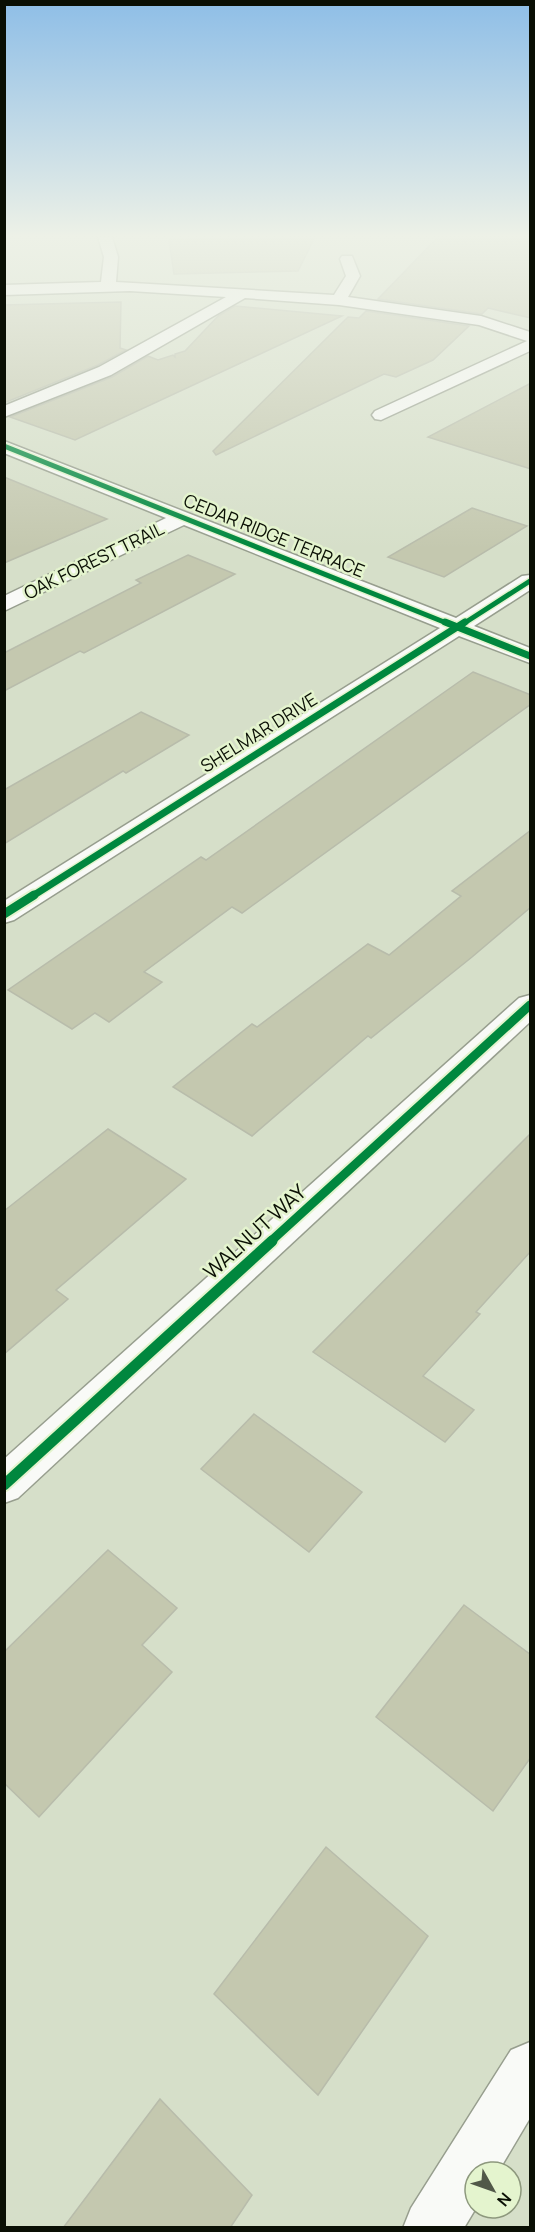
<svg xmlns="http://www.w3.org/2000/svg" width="535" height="2232" viewBox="0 0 535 2232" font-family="Manrope,sans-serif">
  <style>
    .building { fill: #c4c8af; stroke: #b8bcab; stroke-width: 1.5 }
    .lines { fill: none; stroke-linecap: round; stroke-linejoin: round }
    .minor-casing { stroke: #979e8e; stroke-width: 3 }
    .minor { fill: #f9faf7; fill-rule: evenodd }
    .cycleway-far3-casing { stroke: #e4f4ce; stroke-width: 8 }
    .cycleway-far2-casing { stroke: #e4f4ce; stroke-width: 10 }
    .cycleway-far1-casing { stroke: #e4f4ce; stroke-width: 13 }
    .cycleway-casing { stroke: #e4f4ce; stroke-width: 15 }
    .cycleway-far3 { stroke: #00873e; stroke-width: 5 }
    .cycleway-far2 { stroke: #00873e; stroke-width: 7 }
    .cycleway-far1 { stroke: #00873e; stroke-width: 9 }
    .cycleway { stroke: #00873e; stroke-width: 11 }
    .labels { text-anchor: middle; stroke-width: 5; stroke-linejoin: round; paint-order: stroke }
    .far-street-label { font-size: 18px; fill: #0a0f04; stroke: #e4f4ce }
    .street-label { font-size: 21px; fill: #0a0f04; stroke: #e4f4ce }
  </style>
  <rect width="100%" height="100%" fill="#d6dfc9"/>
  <!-- building -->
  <g class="building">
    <path d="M 315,237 L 298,271 L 174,274 L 169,240 Z"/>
    <path d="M 438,237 L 531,237 L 531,318 L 488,308 L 482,314 L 378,299 Z"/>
    <path d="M 121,302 L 120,348 L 126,350 L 98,365 L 4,403 L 4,305 Z"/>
    <path d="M 235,306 L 342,316 L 75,440 L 10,417 L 112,377 L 148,356 L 158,360 L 173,355 L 175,357 L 175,354 L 185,351 L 218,316 Z"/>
    <path d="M 366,311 L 469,326 L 433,360 L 396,377 L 384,374 L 216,455 L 213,451 L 348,317 L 359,318 Z"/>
    <path d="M 531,383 L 531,469 L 428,437 Z"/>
    <path d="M 4,477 L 107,519 L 4,563 Z"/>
    <path d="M 472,508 L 527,526 L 444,577 L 388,557 Z"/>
    <path d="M 188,555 L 235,574 L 84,653 L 80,651 L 4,691 L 4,653 L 141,583 L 136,580 Z"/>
    <path d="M 473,672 L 531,695 L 531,704 L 242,913 L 232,907 L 144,972 L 162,982 L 109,1022 L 95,1013 L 72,1029 L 8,990 L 201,857 L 206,860 Z"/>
    <path d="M 141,712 L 189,735 L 126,773 L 123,771 L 4,844 L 4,790 Z"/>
    <path d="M 531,830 L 531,907 L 472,957 L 371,1038 L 368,1036 L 252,1136 L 173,1087 L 252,1024 L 257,1027 L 368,944 L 389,955 L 461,896 L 452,891 Z"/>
    <path d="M 108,1129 L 186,1179 L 56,1290 L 68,1299 L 4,1354 L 4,1211 Z"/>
    <path d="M 531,1133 L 531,1251 L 476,1312 L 480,1314 L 423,1376 L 474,1410 L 445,1442 L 313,1352 Z"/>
    <path d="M 254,1414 L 362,1492 L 309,1552 L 201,1469 Z"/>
    <path d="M 108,1550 L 177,1608 L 142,1645 L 172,1672 L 39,1817 L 4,1783 L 4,1652 Z"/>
    <path d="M 464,1605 L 531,1655 L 531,1757 L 493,1811 L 376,1717 Z"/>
    <path d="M 326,1847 L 428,1936 L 318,2095 L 214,1994 Z"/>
    <path d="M 160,2099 L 252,2195 L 230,2228 L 63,2228 Z"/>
  </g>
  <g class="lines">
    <!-- minor casing -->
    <g class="minor-casing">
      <g id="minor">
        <path d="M 98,237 L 112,237 L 118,257 L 116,282 L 334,295 L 346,276 L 340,259 L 342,256 L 352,256 L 360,276 L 348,297 L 481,316 L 530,332 L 530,351 L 381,420 L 375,419 L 372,415 L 375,411 L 527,341 L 479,325 L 339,305 L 245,298 L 111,375 L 4,417 L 4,406 L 99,367 L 226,297 L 130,291 L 4,295 L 4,285 L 101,282 L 104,257 Z"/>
        <path d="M 4,441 L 456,618 L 522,576 L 530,575 L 530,590 L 474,626 L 530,648 L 530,663 L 459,636 L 14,920 L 4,923 L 4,901 L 440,628 L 184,525 L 4,611 L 4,596 L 166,518 L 4,453 Z"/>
        <path d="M 530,995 L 530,1022 L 18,1498 L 4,1503 L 4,1459 L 519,998 Z"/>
        <path d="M 530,2042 L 530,2118 L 498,2172 L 475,2172 L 476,2208 L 464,2228 L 403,2228 L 411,2208 L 511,2050 Z"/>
      </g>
    </g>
    <!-- minor -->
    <use href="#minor" class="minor"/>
    <!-- cycleway-far3 casing -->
    <g class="cycleway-far3-casing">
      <g id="cycleway-far3">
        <path d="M 4,446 L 449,624"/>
        <path d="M 463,624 L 530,581"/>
      </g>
    </g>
    <!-- cycleway-far2 casing -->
    <g class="cycleway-far2-casing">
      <g id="cycleway-far2">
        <path d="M 445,622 L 530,656"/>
        <path d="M 31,897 L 465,622"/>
      </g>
    </g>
    <!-- cycleway-far1 casing -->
    <g class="cycleway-far1-casing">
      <g id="cycleway-far1">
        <path d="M 4,914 L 34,895"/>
        <path d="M 270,1242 L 530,1005"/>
      </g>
    </g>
    <!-- cycleway casing -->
    <g class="cycleway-casing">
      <path id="cycleway" d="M 4,1485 L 272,1241"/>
    </g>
    <!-- cycleway-far3 -->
    <use href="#cycleway-far3" class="cycleway-far3"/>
    <!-- cycleway-far2 -->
    <use href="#cycleway-far2" class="cycleway-far2"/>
    <!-- cycleway-far1 -->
    <use href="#cycleway-far1" class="cycleway-far1"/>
    <!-- cycleway -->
    <use href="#cycleway" class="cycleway"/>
  </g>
  <!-- sky -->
  <linearGradient id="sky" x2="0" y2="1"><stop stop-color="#8ebee7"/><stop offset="0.43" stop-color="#edf1e7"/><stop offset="1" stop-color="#edf1e7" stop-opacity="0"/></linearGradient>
  <rect width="535" height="549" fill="url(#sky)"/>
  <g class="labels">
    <!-- far-street labels -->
    <g class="far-street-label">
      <text transform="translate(274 536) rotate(22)" y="6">CEDAR RIDGE TERRACE</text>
      <text transform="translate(94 561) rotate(-26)" y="6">OAK FOREST TRAIL</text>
      <text transform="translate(259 733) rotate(-32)" y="6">SHELMAR DRIVE</text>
    </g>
    <!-- street labels -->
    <g class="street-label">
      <text transform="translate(255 1232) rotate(-42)" y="7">WALNUT WAY</text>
    </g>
  </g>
  <!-- border -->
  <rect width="535" height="2232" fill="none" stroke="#0a0f04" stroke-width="12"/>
  <!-- north arrow -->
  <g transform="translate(493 2190) rotate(130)"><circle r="28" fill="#e4f4ce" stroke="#8d987d" stroke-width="1.5"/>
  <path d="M0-4.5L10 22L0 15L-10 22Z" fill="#515849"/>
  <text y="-9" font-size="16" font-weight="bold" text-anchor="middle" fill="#0a0f04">N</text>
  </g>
</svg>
